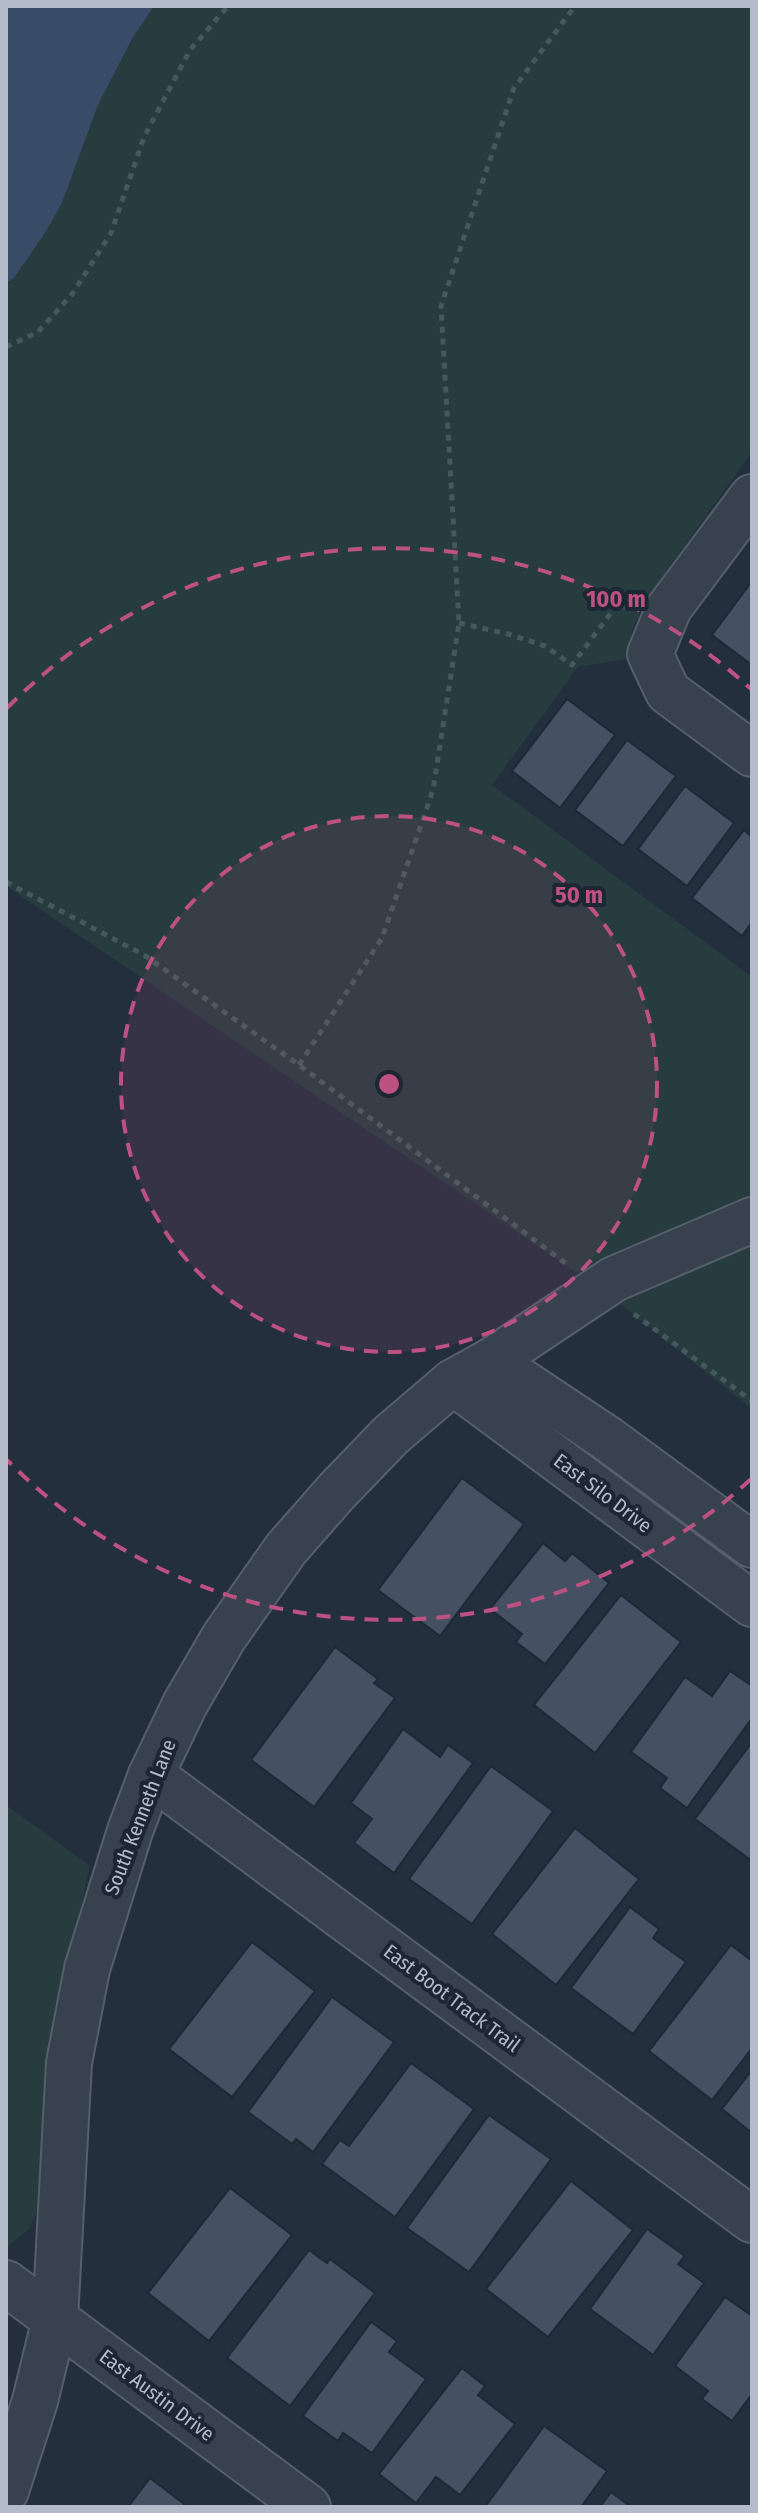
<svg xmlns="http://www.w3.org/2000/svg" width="758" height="2513" viewBox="0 0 758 2513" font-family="'Fira Sans Condensed',sans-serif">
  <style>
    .green { fill: #263c3f }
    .water { fill: #394c67 }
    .building { fill: #455162; stroke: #1f2835; stroke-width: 2 }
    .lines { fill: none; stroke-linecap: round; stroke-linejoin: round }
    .minor-casing { stroke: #565f6c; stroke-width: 48 }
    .path { stroke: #44595c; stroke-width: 5; stroke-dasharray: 6 6; stroke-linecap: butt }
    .minor { stroke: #38414e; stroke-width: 44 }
    .ring { fill: none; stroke: #bd5182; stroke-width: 4; stroke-dasharray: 14 10 }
    .labels { text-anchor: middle; stroke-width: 8; stroke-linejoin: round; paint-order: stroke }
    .street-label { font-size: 20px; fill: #b4bcc9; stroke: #1d2633 }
    .centre { fill: #bd5182; stroke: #1d2633; stroke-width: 4 }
    .ring-label { font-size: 24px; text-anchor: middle; font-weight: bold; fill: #bd5182; stroke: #1d2633; stroke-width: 8; stroke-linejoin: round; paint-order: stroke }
  </style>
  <rect width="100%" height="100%" fill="#242f3e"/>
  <!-- green -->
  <g class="green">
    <path d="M 154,6 L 752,6 L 752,452 L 646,599 L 633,628 L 626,659 L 578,667 L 492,785 L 752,977 L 752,1409 L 600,1288 L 6,886 L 6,283 L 14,277 L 45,233 L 62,203 L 98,105 L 132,39 Z"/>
    <path d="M 6,1805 L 90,1866 L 47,2060 L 36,2214 L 29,2229 L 6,2247 Z"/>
  </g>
  <!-- water -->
  <path class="water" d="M 6,6 L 154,6 L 132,39 L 98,105 L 62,203 L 45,233 L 14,278 L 6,283 Z"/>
  <!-- building -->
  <g class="building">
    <path d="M 752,581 L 752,665 L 712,635 Z"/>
    <path d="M 567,699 L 615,735 L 560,808 L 512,771 Z"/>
    <path d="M 627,740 L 676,776 L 623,846 L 575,810 Z"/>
    <path d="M 685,786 L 734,823 L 687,886 L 638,849 Z"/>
    <path d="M 744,830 L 752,837 L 752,922 L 742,936 L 692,898 Z"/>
    <path d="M 462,1478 L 524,1524 L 440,1636 L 378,1590 Z"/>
    <path d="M 543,1543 L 565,1561 L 572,1553 L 609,1583 L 545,1664 L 516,1642 L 522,1634 L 490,1609 Z"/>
    <path d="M 621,1595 L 681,1642 L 595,1753 L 534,1705 Z"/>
    <path d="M 335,1647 L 378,1679 L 374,1683 L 395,1698 L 314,1807 L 251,1760 Z"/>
    <path d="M 730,1671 L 752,1686 L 752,1718 L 687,1808 L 660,1788 L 667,1778 L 631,1752 L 685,1677 L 712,1696 Z"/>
    <path d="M 403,1729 L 440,1757 L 448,1745 L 473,1763 L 394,1873 L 354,1843 L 372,1819 L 351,1803 Z"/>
    <path d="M 752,1742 L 752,1861 L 695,1819 Z"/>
    <path d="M 491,1766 L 553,1811 L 472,1924 L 409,1879 Z"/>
    <path d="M 575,1828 L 639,1879 L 556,1985 L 492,1934 Z"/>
    <path d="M 630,1907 L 659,1929 L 653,1938 L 686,1962 L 633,2034 L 571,1988 Z"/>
    <path d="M 252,1942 L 315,1991 L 232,2097 L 169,2049 Z"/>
    <path d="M 731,1945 L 752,1961 L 752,2048 L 712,2100 L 649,2051 Z"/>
    <path d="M 332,1997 L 394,2042 L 313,2152 L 296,2139 L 292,2144 L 248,2112 Z"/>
    <path d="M 411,2063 L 474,2109 L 395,2217 L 322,2164 L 340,2140 L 349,2146 Z"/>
    <path d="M 752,2070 L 752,2133 L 722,2109 Z"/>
    <path d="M 489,2115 L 551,2159 L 469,2272 L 407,2228 Z"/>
    <path d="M 571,2181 L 633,2230 L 548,2337 L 486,2289 Z"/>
    <path d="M 230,2188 L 292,2235 L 209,2341 L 148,2293 Z"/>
    <path d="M 647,2229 L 685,2256 L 678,2264 L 704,2283 L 653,2355 L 590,2309 Z"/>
    <path d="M 309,2250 L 327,2263 L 330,2259 L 375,2293 L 290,2406 L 227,2358 Z"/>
    <path d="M 725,2297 L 752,2316 L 752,2394 L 732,2421 L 702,2399 L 708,2391 L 675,2366 Z"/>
    <path d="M 371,2322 L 397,2341 L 389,2352 L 426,2379 L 372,2453 L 343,2433 L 338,2441 L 303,2416 Z"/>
    <path d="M 462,2368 L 485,2386 L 478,2395 L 515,2424 L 460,2495 L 436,2477 L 416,2503 L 379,2474 Z"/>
    <path d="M 544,2426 L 607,2471 L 581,2507 L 485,2507 Z"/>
    <path d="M 150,2478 L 188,2507 L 128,2507 Z"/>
    <path d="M 611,2492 L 631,2507 L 600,2507 Z"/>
  </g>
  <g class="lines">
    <!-- minor casing -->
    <g class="minor-casing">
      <g id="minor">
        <path d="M 752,497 L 669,608 L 650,654 L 668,692 L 752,754"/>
        <path d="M 491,1361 L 608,1439 L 752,1545"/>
        <path d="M 453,1382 L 752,1604"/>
        <path d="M 151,1775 L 752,2220"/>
        <path d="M 6,2283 L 308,2507"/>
        <path d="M 6,2491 L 35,2401 L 55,2319 L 69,2063 L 87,1969 L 130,1831 L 151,1775 L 185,1704 L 224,1637 L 286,1549 L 337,1491 L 391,1435 L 453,1382 L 491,1361 L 614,1279 L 752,1220"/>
      </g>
    </g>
    <!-- path -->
    <g class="path">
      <path d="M 6,347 L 38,332 L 73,293 L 111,233 L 144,137 L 190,50 L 228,6"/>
      <path d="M 459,623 L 508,634 L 545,646 L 572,665 L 619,602 L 627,609"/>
      <path d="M 6,882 L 144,955 L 299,1065 L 568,1265"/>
      <path d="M 299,1065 L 382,938 L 433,790 L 459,623 L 441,306 L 514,88 L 575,6"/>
      <path d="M 634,1314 L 752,1401"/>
    </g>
    <!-- minor -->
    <use href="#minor" class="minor"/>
  </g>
  <!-- distance rings -->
  <circle cx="389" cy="1084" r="268" fill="#bd5182" fill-opacity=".12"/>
  <g class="ring">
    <circle cx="389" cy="1084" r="268"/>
    <path d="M751 1479A536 536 0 0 1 7 1460M7 708A536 536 0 0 1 751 689"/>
  </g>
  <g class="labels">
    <!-- street labels -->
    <g class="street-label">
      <text transform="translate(603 1493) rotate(37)" y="7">East Silo Drive</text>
      <text transform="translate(140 1817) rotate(-69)" y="7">South Kenneth Lane</text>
      <text transform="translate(452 1998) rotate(37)" y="7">East Boot Track Trail</text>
      <text transform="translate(157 2395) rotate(37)" y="7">East Austin Drive</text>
    </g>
  </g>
  <circle cx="389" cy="1084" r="12" class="centre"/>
  <g class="ring-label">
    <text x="616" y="607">100 m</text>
    <text x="579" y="903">50 m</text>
  </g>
  <!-- border -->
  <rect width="758" height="2513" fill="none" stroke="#b4bcc9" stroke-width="16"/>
</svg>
